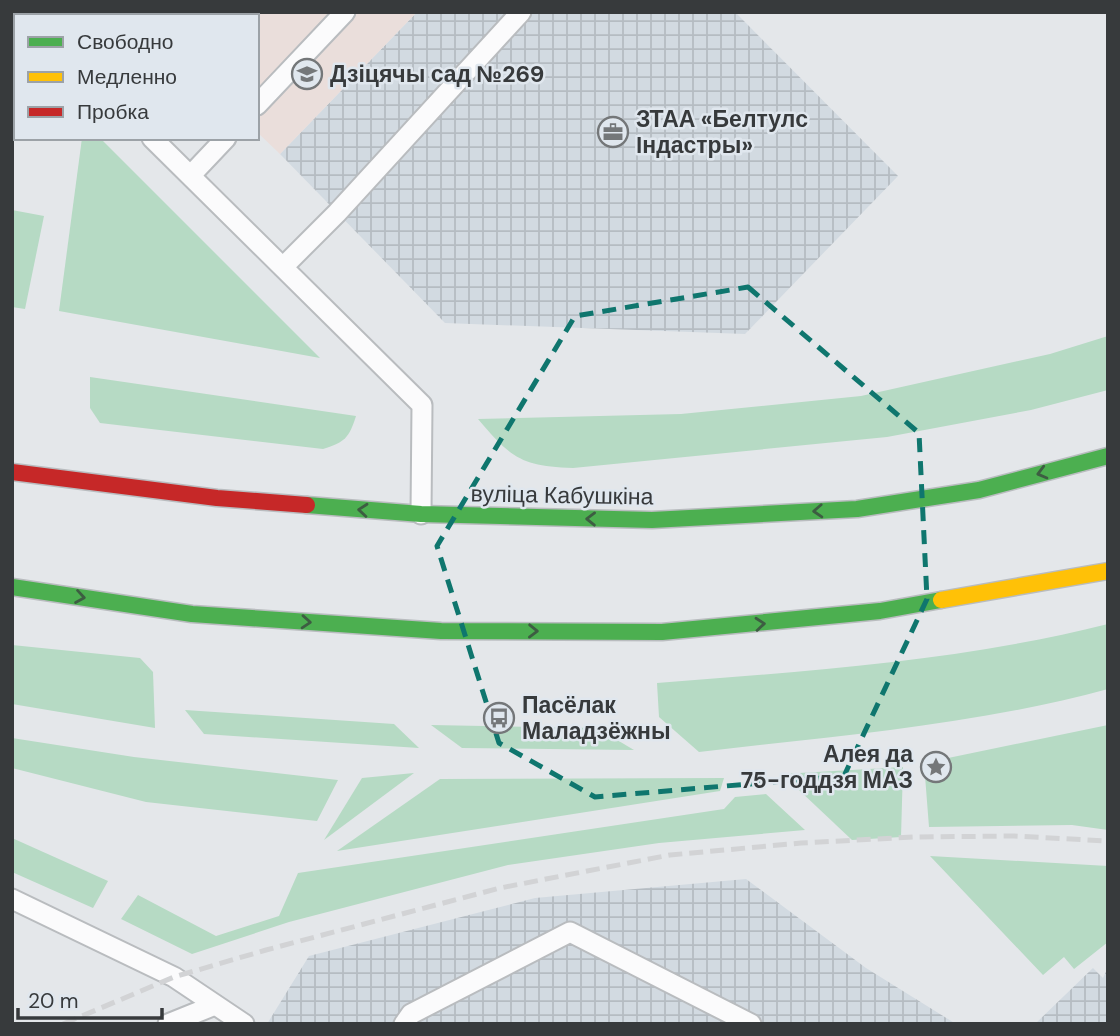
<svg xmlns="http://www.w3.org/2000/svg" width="1120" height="1036" viewBox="0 0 1120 1036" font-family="'DM Sans',sans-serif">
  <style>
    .industrial { fill: url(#industrial-grid) }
    .education { fill: #eadedb }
    .grass { fill: #b6dac4 }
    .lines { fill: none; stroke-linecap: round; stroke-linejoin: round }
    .lane-casing { stroke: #b9bcbf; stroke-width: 23 }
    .fast-casing { stroke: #b9bcbf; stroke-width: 19 }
    .slow-casing { stroke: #b9bcbf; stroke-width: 19 }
    .jam-casing { stroke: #b9bcbf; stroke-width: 19 }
    .lane { stroke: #fbfbfc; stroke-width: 19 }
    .fast { stroke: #4caf50; stroke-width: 16 }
    .slow { stroke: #ffc107; stroke-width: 16 }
    .jam { stroke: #c62828; stroke-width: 16 }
    .rail { stroke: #d2d3d5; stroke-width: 5; stroke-dasharray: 14 7; stroke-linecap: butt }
    .oneway { stroke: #3d5d42 }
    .marked { fill: none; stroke: #0f766e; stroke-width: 5; stroke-dasharray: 14 9; stroke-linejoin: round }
    .labels { text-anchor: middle; stroke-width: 5; stroke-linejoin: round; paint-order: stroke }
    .poi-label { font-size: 23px; font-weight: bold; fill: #373a3c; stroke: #e0e7ee; text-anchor: start }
    .street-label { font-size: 23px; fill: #373a3c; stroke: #e0e7ee }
  </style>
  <defs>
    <pattern id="industrial-grid" width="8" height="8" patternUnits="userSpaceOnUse" patternTransform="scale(1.75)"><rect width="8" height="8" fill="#d2dae1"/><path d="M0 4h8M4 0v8" fill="none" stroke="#b5bcc2"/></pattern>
  </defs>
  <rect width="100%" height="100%" fill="#e4e7ea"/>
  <!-- industrial -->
  <g class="industrial">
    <path d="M 417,12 L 735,12 L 898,176 L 745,334 L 445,323 L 280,154 Z"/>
    <path d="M 746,879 L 866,968 L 956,1024 L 267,1024 L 309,956 L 535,898 Z"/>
    <path d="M 1108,967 L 1108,1024 L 1035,1024 L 1093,968 L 1103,978 Z"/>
  </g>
  <!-- education -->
  <path class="education" d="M 135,12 L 417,12 L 280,154 L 257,132 L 257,16 L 139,16 Z"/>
  <!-- grass -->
  <g class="grass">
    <path d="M 82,138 L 100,138 L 320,358 L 59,311 Z"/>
    <path d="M 12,210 L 44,216 L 25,309 L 12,307 Z"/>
    <path d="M 1108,336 L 1108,390 L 1031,410 L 887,437 L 573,468 C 521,466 511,458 478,419 L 681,414 L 861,396 L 1050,354 Z"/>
    <path d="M 90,377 L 356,416 C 349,438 345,442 323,449 L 100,423 L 90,408 Z"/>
    <path d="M 1108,624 L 1108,689 C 976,725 834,736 699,752 L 659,717 L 657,683 C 808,671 961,661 1108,624 Z"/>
    <path d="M 12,645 L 140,658 L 153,672 L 155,728 L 12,704 Z"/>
    <path d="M 185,710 L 394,724 L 419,748 L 204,734 Z"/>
    <path d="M 431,725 L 597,728 L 634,750 L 462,748 Z"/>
    <path d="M 1108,725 L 1108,830 L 1072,825 L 929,827 L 924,763 Z"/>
    <path d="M 12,738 L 134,757 L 338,780 L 317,821 L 146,802 L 12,768 Z"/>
    <path d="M 903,767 L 901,837 L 852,840 L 782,774 Z"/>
    <path d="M 414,773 L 324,840 L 362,778 Z"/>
    <path d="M 724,778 L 720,791 L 337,851 L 440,779 Z"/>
    <path d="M 766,794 L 805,830 L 659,843 L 508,865 L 289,922 L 192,954 L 121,919 L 138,895 L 216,936 L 279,916 L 298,873 L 724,809 L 735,797 Z"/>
    <path d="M 12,838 L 108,881 L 93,908 L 12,872 Z"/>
    <path d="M 930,856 L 1108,866 L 1108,942 L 1074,969 L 1064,957 L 1043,975 Z"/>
  </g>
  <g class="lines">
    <!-- lane casing -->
    <g class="lane-casing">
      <g id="lane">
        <path d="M 25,12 L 28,16"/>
        <path d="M 257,105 L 345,12"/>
        <path d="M 152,138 L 422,405 L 421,514"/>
        <path d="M 191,175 L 226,138"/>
        <path d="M 283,267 L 337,213 L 521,12"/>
        <path d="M 12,899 L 174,977 L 244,1024"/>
        <path d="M 168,1024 L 215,1005"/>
        <path d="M 404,1024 L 411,1014 L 570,932 L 751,1024"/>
      </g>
    </g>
    <!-- fast casing -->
    <g class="fast-casing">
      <g id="fast">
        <path d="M 307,505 L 421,514 L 652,520 L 857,509 L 979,490 L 1108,456"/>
        <path d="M 12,587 L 192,614 L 441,631 L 662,632 L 880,611 L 941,600"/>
      </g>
    </g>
    <!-- slow casing -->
    <g class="slow-casing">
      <path id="slow" d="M 941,600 L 1108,571"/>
    </g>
    <!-- jam casing -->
    <g class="jam-casing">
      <path id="jam" d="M 12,472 L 217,498 L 307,505"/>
    </g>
    <!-- lane -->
    <use href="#lane" class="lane"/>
    <!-- fast -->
    <use href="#fast" class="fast"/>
    <!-- slow -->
    <use href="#slow" class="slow"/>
    <!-- jam -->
    <use href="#jam" class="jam"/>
    <!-- rail -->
    <path class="rail" d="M 63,1024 L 174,977 L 266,950 L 500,888 L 670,855 L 801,843 L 913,837 L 1014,836 L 1108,841"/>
  </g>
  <!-- one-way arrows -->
  <defs><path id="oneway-chevron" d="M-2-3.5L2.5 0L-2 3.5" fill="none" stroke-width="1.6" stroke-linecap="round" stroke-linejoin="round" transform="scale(1.75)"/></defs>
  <g class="oneway">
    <use href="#oneway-chevron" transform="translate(1042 473) rotate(165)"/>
    <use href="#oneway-chevron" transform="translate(363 510) rotate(-175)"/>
    <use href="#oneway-chevron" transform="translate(818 511) rotate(177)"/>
    <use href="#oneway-chevron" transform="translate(591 519) rotate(-179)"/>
    <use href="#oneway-chevron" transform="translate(80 597) rotate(9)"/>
    <use href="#oneway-chevron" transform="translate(306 622) rotate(4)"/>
    <use href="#oneway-chevron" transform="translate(760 624) rotate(-5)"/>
    <use href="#oneway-chevron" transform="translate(533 631) rotate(1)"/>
  </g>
  <!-- marked area -->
  <path class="marked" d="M 748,287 L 919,433 L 927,599 L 844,776 L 595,797 L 499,743 L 437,546 L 575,316 Z"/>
  <!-- icons -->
  <defs>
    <g id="school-ring" transform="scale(1.575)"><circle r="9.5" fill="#e0e7ee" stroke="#747779" stroke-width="1.5"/><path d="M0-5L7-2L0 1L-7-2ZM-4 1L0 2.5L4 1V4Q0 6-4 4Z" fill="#747779"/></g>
    <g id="office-ring" transform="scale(1.575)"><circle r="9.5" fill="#e0e7ee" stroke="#747779" stroke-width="1.5"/><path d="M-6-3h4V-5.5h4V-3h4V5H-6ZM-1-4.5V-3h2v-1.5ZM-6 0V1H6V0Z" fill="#747779"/></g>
    <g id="bus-ring" transform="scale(1.575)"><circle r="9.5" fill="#e0e7ee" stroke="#747779" stroke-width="1.5"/><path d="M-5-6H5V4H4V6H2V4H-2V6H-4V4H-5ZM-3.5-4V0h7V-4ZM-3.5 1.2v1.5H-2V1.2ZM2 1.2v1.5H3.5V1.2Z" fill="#747779"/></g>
    <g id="sight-ring" transform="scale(1.575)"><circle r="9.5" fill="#e0e7ee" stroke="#747779" stroke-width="1.5"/><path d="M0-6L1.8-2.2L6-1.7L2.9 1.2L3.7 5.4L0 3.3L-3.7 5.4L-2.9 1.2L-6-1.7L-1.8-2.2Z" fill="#747779"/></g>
  </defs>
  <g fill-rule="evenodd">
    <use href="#school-ring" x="307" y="74"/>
    <use href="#office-ring" x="613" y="132"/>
    <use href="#bus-ring" x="499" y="718"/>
    <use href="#sight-ring" x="936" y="767"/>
  </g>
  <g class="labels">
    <!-- poi labels -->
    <g class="poi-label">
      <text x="330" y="82">Дзіцячы сад №269</text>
      <text x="636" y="127">ЗТАА «Белтулс<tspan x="636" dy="26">Iндастры»</tspan></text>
      <text x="522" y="713">Пасёлак<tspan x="522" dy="26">Маладзёжны</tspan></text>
      <text x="913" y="762" text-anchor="end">Алея да<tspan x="913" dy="26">75-годдзя МАЗ</tspan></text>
    </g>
    <!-- street labels -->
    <g class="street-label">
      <text transform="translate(562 495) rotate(1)" y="8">вуліца Кабушкіна</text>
    </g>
  </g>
  <!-- border -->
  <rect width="1120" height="1036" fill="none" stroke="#373a3c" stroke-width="28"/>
  <!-- legend -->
  <rect x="14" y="14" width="245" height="126" fill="#e0e7ee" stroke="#9ca2a7" stroke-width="2"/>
  <rect x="28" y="37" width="35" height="10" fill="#4caf50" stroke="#9ca2a7" stroke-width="2"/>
  <text x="77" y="49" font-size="21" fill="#373a3c">Свободно</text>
  <rect x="28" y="72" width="35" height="10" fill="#ffc107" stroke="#9ca2a7" stroke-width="2"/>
  <text x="77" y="84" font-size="21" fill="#373a3c">Медленно</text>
  <rect x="28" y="107" width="35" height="10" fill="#c62828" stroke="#9ca2a7" stroke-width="2"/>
  <text x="77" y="119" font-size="21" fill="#373a3c">Пробка</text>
  <!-- scale -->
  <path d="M18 1008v10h144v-10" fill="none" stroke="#373a3c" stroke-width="3.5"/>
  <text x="28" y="1008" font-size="21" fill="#373a3c" stroke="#e0e7ee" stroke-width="5" paint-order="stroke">20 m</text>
</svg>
